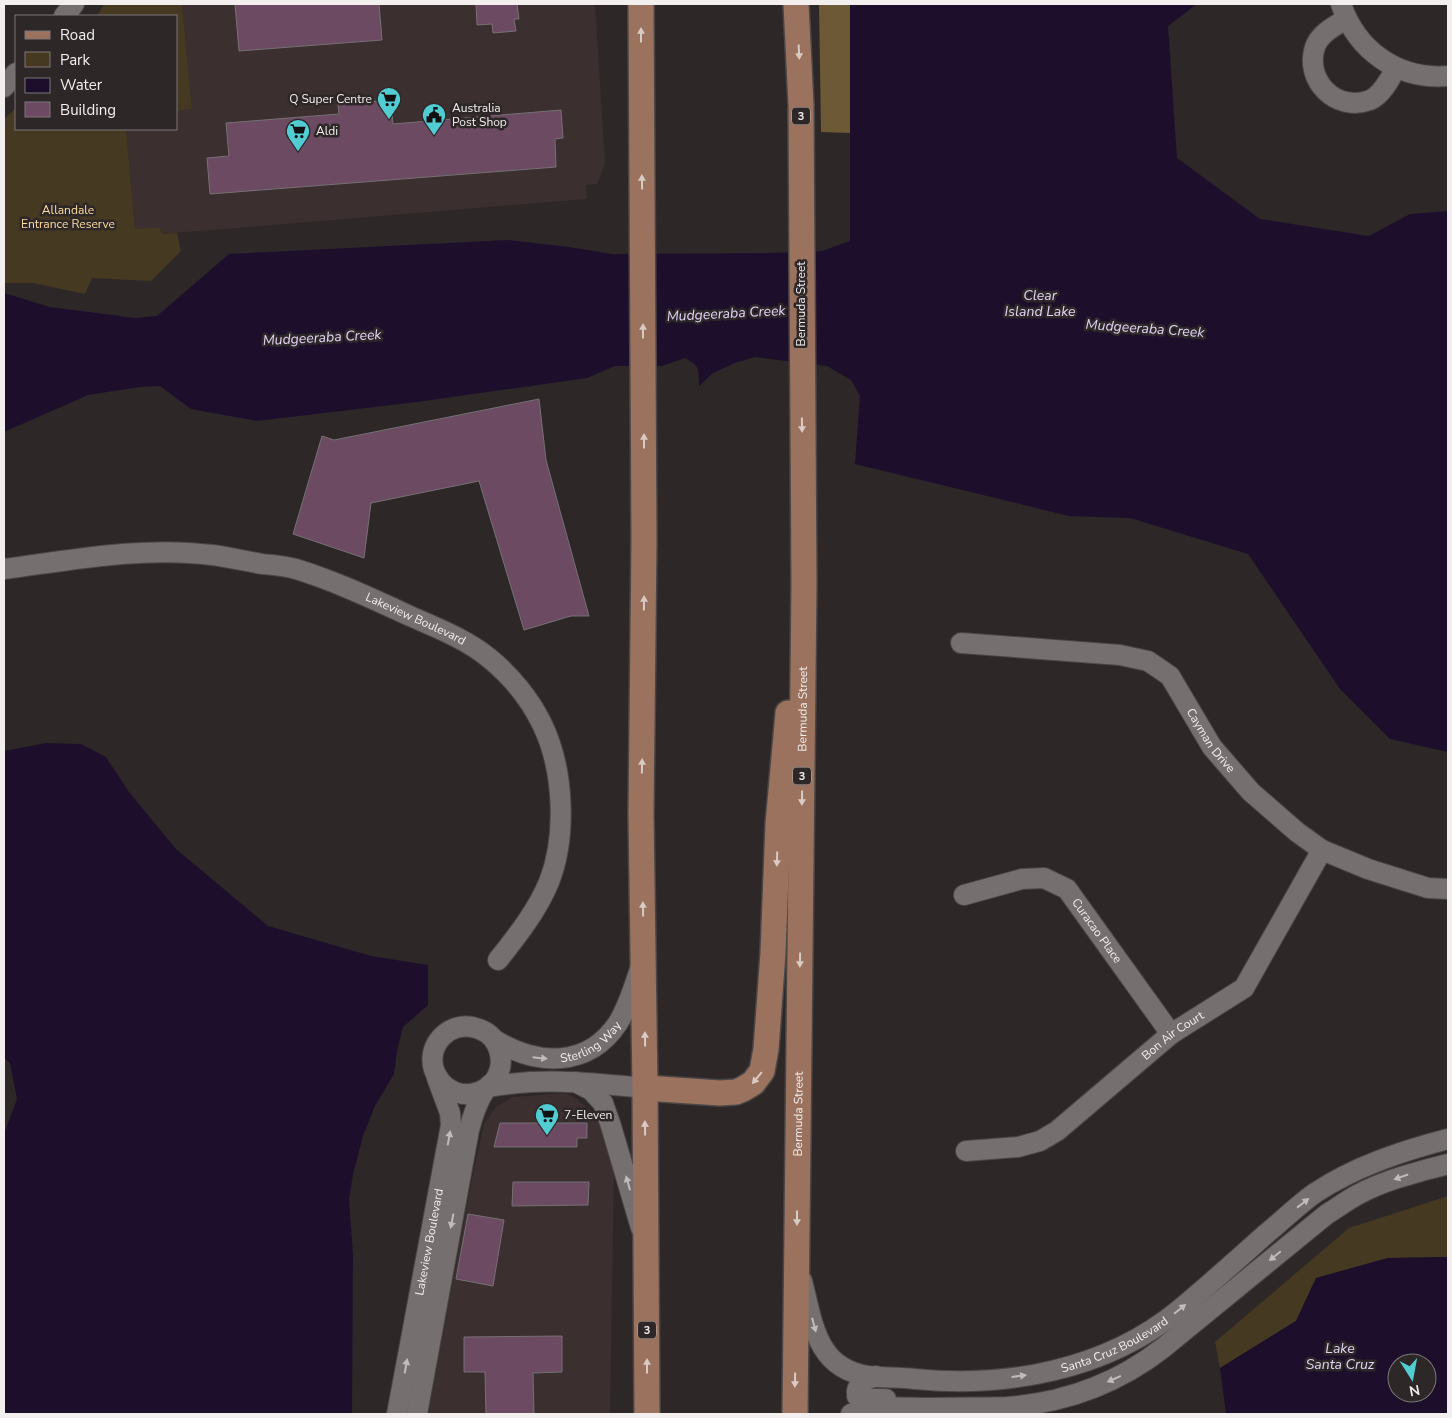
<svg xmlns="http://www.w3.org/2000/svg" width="1452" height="1418" viewBox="0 0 1452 1418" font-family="'Nunito Sans',sans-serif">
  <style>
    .built { fill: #3b2f30 }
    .green { fill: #453922 }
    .forest { fill: #6d5936 }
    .water { fill: #1d0f2c; fill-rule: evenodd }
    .building { fill: #6c4a62; stroke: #757174 }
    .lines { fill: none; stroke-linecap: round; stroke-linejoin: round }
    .minor-casing { stroke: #4a4646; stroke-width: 22 }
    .major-casing { stroke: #4a4646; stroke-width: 28 }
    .minor { stroke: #756f6f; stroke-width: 20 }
    .major { stroke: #9b725e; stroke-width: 25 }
    .oneway { fill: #d9cac4 }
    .oneway2 { fill: #c1bcbc }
    .labels { text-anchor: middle; stroke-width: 5; stroke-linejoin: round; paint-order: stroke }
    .shield { fill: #2d2728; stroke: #b8b3b3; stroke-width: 1 }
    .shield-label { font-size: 11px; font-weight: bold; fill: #f3efef }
    .poi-label { font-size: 12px; fill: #f3efef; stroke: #2d2728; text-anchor: start }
    .park-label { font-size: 12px; fill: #ffdc9e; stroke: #2d2728 }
    .street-label { font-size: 12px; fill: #f3efef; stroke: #2d2728 }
    .water-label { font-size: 14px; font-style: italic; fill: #e1d2f7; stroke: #2d2728 }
  </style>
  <rect width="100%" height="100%" fill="#2d2728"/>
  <!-- built -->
  <g class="built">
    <path d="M 182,4 L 595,4 L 605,164 L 597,184 L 586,185 L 587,199 L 162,234 L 160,227 L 135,229 L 126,129 L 176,129 L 176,111 L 192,109 Z"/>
    <path d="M 566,1093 L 578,1100 L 595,1114 L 605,1134 L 614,1170 L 610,1414 L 428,1414 L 473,1174 L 484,1124 L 496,1107 L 513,1097 Z"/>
  </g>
  <!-- green -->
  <g class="green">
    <path d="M 104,4 L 182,4 L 192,109 L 176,111 L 176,16 L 97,16 Z"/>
    <path d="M 16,108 L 16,129 L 126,129 L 135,229 L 160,227 L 162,234 L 177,233 L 181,251 L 151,281 L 92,278 L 85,294 L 33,283 L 4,283 L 4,119 Z"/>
    <path d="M 1448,1196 L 1448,1257 L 1388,1258 L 1316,1278 L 1296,1321 L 1220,1368 L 1215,1342 L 1349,1228 Z"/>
  </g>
  <!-- forest -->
  <path class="forest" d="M 819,4 L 850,4 L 850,133 L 821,132 Z"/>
  <!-- water -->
  <g class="water">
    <path d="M 850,4 L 1197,4 L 1168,26 L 1177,158 L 1260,219 L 1369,236 L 1410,214 L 1448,211 L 1448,752 L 1390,739 L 1340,689 L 1248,554 L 1130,518 L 1069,516 L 855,464 L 860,396 L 851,380 L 827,366 L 755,357 L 735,363 L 713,373 L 699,386 C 699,369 700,366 685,358 L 662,366 L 615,366 L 587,378 L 417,402 L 257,421 L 191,409 L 160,386 L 140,387 L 88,395 L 4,432 L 4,293 L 50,307 L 135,318 L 157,316 L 229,254 L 508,240 L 569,247 L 612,254 L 767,253 L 822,251 L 850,241 Z"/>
    <path d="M 46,743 L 81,744 L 106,757 L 129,792 L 176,849 L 268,926 L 371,956 L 428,965 L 428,1005 L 403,1027 L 397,1051 L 394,1074 L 375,1106 L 363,1136 L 353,1174 L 349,1200 L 353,1254 L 352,1414 L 4,1414 L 4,1134 L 17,1099 L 10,1063 L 4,1058 L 4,751 Z"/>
    <path d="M 1448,1257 L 1448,1414 L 1226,1414 L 1220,1368 L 1296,1321 L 1316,1278 L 1388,1258 ZM 1397,1363 L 1427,1363 L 1427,1393 L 1397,1393 Z"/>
  </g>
  <!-- building -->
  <g class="building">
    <path d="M 235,4 L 379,4 L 382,40 L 239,51 Z"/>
    <path d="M 476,4 L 517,4 L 519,19 L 514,19 L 516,31 L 493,33 L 492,24 L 477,25 Z"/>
    <path d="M 391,100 L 393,124 L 561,110 L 563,138 L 555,139 L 556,167 L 210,194 L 207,158 L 229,156 L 226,123 L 339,114 L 338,104 Z"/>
    <path d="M 539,399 L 546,460 L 589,616 L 571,616 L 524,630 L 479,481 L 371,503 L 364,558 L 293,534 L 322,436 L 334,440 Z"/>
    <path d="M 500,1123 L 587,1123 L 587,1138 L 577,1138 L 577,1147 L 494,1147 Z"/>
    <path d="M 513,1182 L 589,1182 L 588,1205 L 512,1206 Z"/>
    <path d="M 468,1214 L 504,1220 L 493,1286 L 456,1279 Z"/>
    <path d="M 562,1336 L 562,1372 L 533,1373 L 534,1414 L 486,1414 L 485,1372 L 464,1372 L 464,1337 Z"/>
  </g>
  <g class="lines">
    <!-- minor casing -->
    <g class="minor-casing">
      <g id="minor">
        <path d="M 1341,4 C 1357,51 1398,80 1448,76"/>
        <path d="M 64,16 L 74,4"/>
        <path d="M 1346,19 C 1335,26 1320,33 1315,47 C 1304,80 1336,113 1370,100 C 1382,95 1390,79 1396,68"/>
        <path d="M 4,87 L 16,73"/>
        <path id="s1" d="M 4,569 C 72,560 142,546 212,555 C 228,557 245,561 262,564 C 273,565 285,566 296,569 C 335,581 373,599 410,616 C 437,628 466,639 489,658 C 510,675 530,699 542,724 C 564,769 567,836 549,882 C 537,911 517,936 498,960"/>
        <path id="s2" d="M 961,643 L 1120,655 L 1148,661 L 1170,676 L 1212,747 L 1251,792 L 1297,832 L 1322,850 L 1368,869 L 1428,888 L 1448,889"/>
        <path id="s3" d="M 964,895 L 1022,879 L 1044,878 L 1067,889 L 1171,1034"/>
        <path id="s4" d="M 495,1040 C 537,1066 588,1068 618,1023 C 628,1007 634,987 640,969"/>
        <path d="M 575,1082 L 591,1090 L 603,1103 L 611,1126 L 641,1228"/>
        <path d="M 489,1087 C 542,1077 592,1083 645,1088"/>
        <path id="s5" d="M 966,1151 L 1018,1147 L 1040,1141 L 1057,1131 L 1171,1034 L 1244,988 L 1322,850"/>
        <path id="s6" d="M 802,1281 C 813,1323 816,1368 868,1376 C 883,1378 899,1377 915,1379 C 1007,1388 1106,1370 1179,1310 C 1209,1285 1238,1259 1267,1233 C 1283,1220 1298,1205 1315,1193 C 1356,1166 1402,1151 1448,1139"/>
        <path d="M 876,1376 C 866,1380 855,1383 857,1396 L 864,1399 L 886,1399"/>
        <path id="s7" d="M 397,1414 L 451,1125 L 450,1113 L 437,1078"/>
        <path d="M 417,1414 L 469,1130 C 472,1118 478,1101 485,1090 C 487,1086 492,1084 495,1080 C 507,1061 499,1036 479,1029 C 469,1025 458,1026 449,1031 C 411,1056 445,1111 485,1089"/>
        <path d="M 851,1414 C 876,1405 905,1408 931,1408 C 956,1407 982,1408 1007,1407 C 1064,1403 1118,1383 1163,1348 L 1327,1214 C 1337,1208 1346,1201 1357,1195 C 1385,1180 1417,1172 1448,1164"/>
      </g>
    </g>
    <!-- major casing -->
    <g class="major-casing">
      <g id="major">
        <path d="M 641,4 L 644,541 L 641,814 L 645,1088 L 647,1414"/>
        <path d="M 645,1088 L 720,1093 L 736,1092 L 743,1089 L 753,1083 L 762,1071 L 766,1049 L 773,953 L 778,824 L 788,713"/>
        <path id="s8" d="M 795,1414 L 804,584 L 801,105 L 796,4"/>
      </g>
    </g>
    <!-- minor -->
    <use href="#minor" class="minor"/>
    <!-- major -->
    <use href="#major" class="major"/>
  </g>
  <!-- one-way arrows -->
  <defs><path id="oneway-solid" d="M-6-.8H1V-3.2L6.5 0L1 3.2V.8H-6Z" transform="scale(1.25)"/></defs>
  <g class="oneway">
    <use href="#oneway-solid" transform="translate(641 35) rotate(-90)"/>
    <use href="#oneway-solid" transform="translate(799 52) rotate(87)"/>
    <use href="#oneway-solid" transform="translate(642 182) rotate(-91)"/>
    <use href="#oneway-solid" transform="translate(643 331) rotate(-90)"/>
    <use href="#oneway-solid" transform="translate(802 425) rotate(89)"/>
    <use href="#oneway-solid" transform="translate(644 441) rotate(-90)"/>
    <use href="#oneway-solid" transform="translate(644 603) rotate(-89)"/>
    <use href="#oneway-solid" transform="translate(642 766) rotate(-89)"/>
    <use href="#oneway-solid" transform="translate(802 798) rotate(91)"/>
    <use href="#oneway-solid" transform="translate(777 859) rotate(92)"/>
    <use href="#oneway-solid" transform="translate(643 909) rotate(-91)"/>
    <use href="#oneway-solid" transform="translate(800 960) rotate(91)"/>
    <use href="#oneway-solid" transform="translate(645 1039) rotate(-91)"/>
    <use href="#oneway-solid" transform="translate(757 1078) rotate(129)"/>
    <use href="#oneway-solid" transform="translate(645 1128) rotate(-91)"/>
    <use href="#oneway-solid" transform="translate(797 1218) rotate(90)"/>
    <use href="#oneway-solid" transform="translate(647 1366) rotate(-90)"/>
    <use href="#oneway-solid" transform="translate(795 1380) rotate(91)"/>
  </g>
  <g class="oneway2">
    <use href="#oneway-solid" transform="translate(540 1058) rotate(6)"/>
    <use href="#oneway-solid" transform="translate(449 1138) rotate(-80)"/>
    <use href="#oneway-solid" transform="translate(1401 1177) rotate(161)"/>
    <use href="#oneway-solid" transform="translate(628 1183) rotate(-106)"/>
    <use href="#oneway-solid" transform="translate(1303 1203) rotate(-38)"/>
    <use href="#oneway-solid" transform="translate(452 1221) rotate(101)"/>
    <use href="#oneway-solid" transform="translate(1275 1256) rotate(141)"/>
    <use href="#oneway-solid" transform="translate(1180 1309) rotate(-39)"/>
    <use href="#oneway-solid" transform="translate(814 1325) rotate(75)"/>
    <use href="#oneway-solid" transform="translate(406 1366) rotate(-80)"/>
    <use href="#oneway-solid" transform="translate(1019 1376) rotate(-7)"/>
    <use href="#oneway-solid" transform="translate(1114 1379) rotate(156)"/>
  </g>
  <!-- icons -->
  <defs>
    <g id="supermarket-pin" transform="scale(1.25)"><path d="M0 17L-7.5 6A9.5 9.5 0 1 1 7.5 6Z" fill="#51ccd3" stroke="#2d2728"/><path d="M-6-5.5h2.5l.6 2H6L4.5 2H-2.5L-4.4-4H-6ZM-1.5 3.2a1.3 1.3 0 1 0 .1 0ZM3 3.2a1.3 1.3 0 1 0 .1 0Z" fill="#111"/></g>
    <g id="civic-pin" transform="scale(1.25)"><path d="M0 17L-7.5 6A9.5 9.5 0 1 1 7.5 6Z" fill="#51ccd3" stroke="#2d2728"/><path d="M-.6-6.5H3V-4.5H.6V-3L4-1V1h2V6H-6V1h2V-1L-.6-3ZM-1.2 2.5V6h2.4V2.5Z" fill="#111"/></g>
  </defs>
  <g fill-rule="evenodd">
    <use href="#supermarket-pin" x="389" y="99"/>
    <use href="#civic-pin" x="434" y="115"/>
    <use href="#supermarket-pin" x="298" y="131"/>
    <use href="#supermarket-pin" x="547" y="1115"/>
  </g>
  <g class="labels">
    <!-- shield labels -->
    <g class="shield">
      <rect x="792" y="107.5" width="18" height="17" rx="4"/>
      <rect x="793" y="767.5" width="18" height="17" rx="4"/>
      <rect x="638" y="1321.5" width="18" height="17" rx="4"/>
    </g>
    <g class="shield-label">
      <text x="801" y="120">3</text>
      <text x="802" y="780">3</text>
      <text x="647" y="1334">3</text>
    </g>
    <!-- poi labels -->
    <g class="poi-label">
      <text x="372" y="103" text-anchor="end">Q Super Centre</text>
      <text x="452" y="112">Australia<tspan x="452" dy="14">Post Shop</tspan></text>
      <text x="316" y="135">Aldi</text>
      <text x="564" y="1119">7-Eleven</text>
    </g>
    <!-- park labels -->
    <g class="park-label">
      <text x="68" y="214">Allandale<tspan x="68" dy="14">Entrance Reserve</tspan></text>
    </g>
    <!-- street labels -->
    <g class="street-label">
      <text transform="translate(801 304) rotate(-90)" y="4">Bermuda Street</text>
      <text dy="4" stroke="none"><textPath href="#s1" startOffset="424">Lakeview Boulevard</textPath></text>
      <text dy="4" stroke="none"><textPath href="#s8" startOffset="705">Bermuda Street</textPath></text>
      <text dy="4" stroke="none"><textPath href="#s2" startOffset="291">Cayman Drive</textPath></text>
      <text dy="4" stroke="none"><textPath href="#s3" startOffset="159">Curacao Place</textPath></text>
      <text dy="4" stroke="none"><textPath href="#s5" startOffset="245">Bon Air Court</textPath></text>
      <text dy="4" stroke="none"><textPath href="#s4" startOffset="104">Sterling Way</textPath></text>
      <text dy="4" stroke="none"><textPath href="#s8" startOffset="300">Bermuda Street</textPath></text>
      <text dy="4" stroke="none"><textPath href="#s7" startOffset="175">Lakeview Boulevard</textPath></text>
      <text dy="4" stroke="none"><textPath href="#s6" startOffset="378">Santa Cruz Boulevard</textPath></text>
    </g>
    <!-- water labels -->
    <g class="water-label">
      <text x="1040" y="300">Clear<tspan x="1040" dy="16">Island Lake</tspan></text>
      <text transform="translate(726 313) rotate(-3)" y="5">Mudgeeraba Creek</text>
      <text transform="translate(1145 328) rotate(4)" y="5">Mudgeeraba Creek</text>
      <text transform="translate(322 337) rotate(-3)" y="5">Mudgeeraba Creek</text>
      <text x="1340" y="1353">Lake<tspan x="1340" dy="16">Santa Cruz</tspan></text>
    </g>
  </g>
  <!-- border -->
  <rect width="1452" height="1418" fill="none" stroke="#f3efef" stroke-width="10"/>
  <!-- legend -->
  <rect x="15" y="15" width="162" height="115" fill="#2d2728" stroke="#7c7778"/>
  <rect x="25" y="31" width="25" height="8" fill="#9b725e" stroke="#7c7778"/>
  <text x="60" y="40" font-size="15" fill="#f3efef">Road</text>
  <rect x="25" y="52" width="25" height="15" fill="#453922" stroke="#7c7778"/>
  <text x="60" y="65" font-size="15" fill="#f3efef">Park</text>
  <rect x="25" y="78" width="25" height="15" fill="#1d0f2c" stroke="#7c7778"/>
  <text x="60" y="90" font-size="15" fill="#f3efef">Water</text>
  <rect x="25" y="102" width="25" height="15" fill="#6c4a62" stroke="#7c7778"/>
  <text x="60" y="115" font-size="15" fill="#f3efef">Building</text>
  <!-- north arrow -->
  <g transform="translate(1412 1378) rotate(169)"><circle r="24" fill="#2d2728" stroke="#7c7778"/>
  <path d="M0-4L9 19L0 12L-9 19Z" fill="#51ccd3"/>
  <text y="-8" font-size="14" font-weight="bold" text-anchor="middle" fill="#f3efef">N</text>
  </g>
</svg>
